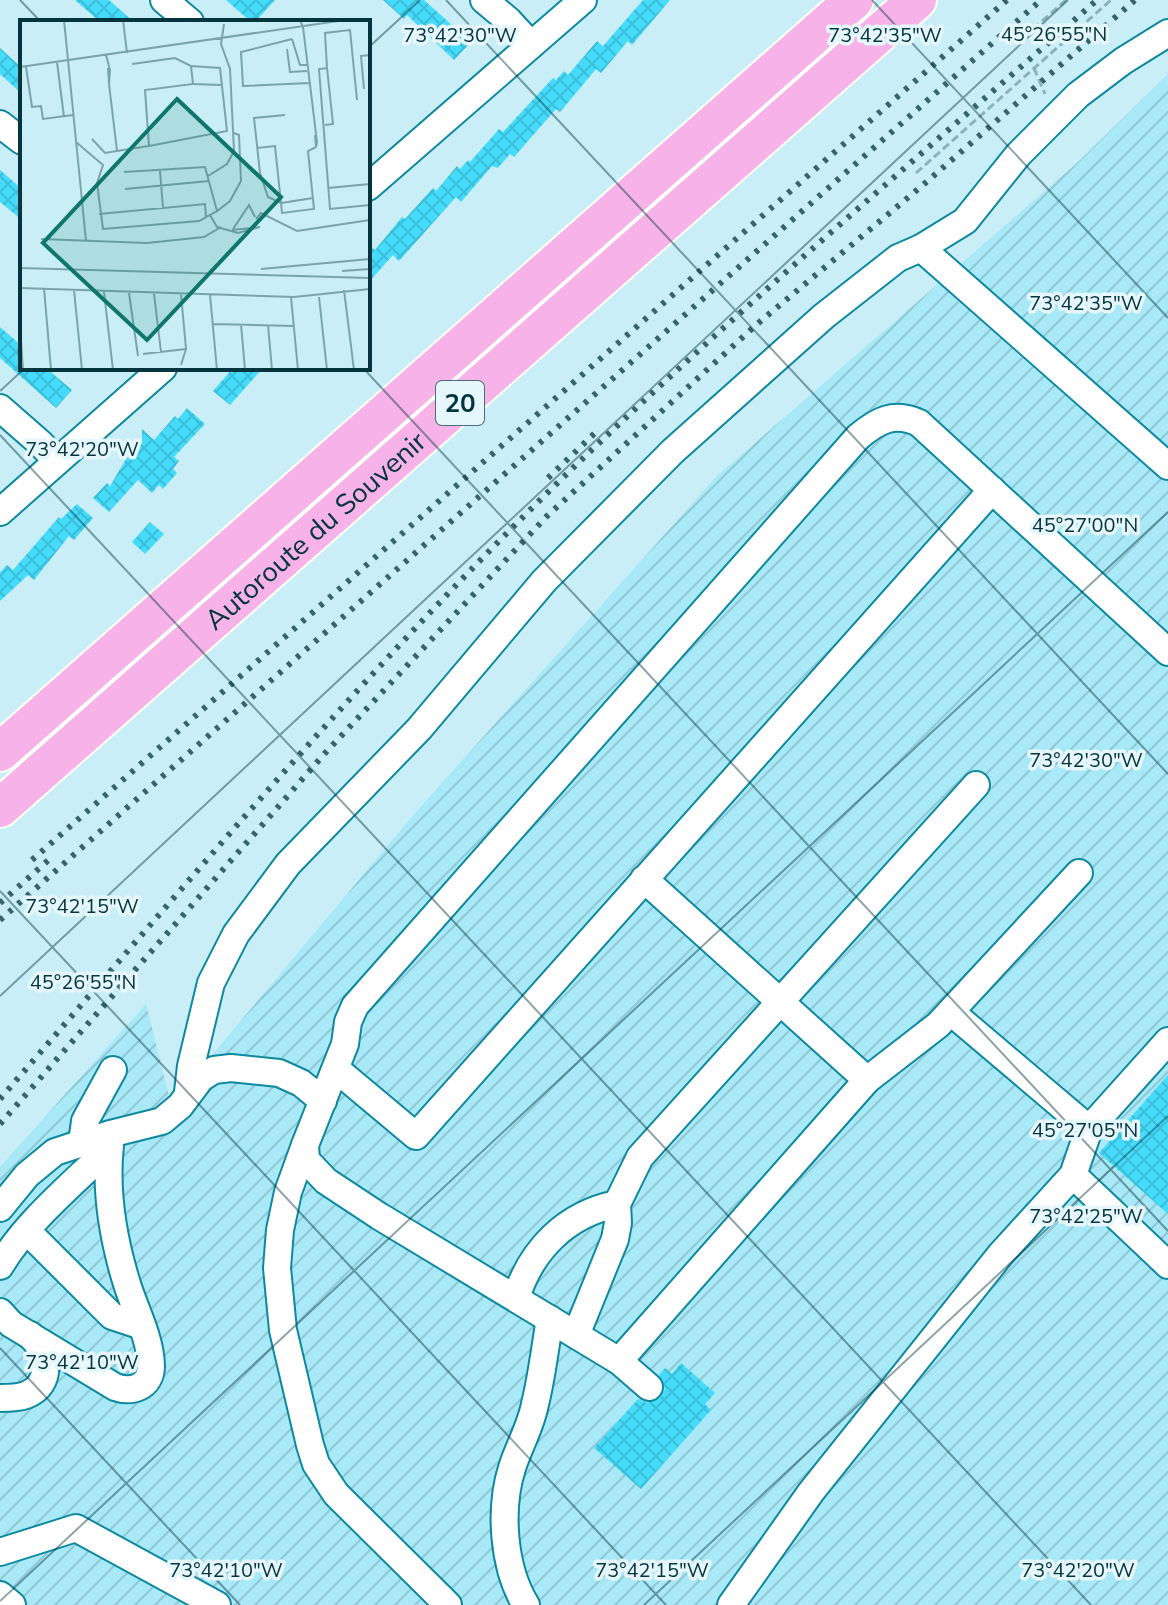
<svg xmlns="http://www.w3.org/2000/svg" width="1168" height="1605" viewBox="0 0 1168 1605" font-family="'Nunito Sans',sans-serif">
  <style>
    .industrial { fill: url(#industrial-furrows) }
    .building { fill: url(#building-cross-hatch) }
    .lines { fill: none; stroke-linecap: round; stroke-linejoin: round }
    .minor-casing { stroke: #0d899f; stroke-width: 30 }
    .highway-casing { stroke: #fff; stroke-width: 42 }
    .path { stroke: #8ab3bc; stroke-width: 3; stroke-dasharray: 8 4; stroke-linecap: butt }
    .minor { stroke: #fff; stroke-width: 26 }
    .highway { stroke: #f7b2e8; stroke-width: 38 }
    .rail { stroke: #36636c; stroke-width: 6; stroke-dasharray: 4 8; stroke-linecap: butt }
    .ticks { fill: none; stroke: #04343d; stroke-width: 2; stroke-opacity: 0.45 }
    .labels { text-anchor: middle; stroke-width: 7; stroke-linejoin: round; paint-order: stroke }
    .shield { fill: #e5f7fc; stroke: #486e76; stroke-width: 2 }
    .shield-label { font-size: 26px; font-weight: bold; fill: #04343d }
    .street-label { font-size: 28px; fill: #04343d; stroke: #e5f7fc }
    .inset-road { fill: none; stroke: #7aa4ad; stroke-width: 2 }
    .view { fill: #0f766e; fill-opacity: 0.15; stroke: #0f766e; stroke-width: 4 }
    .inset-edge { fill: none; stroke: #04343d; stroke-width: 4 }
    .ticks-label { font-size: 20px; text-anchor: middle; fill: #04343d; stroke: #e5f7fc; stroke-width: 7; stroke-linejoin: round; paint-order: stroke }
  </style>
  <defs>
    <pattern id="industrial-furrows" width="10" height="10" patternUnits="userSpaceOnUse" patternTransform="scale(2)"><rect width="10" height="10" fill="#a9e8f7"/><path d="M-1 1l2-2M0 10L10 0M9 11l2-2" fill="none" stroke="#90c8d5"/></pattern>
    <pattern id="building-cross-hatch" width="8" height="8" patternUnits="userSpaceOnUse" patternTransform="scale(2)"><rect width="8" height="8" fill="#45dcfb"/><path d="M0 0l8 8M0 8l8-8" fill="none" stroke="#3bbdd8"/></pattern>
  </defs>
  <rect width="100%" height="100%" fill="#c9eef7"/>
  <!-- industrial -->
  <path class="industrial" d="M 1168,74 L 1168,1605 L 0,1605 L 0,1167 L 146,1004 L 171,1104 L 415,813 L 717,476 L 1077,163 Z"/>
  <!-- building -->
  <g class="building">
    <path d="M 75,0 L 109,0 L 134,22 L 100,22 Z"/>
    <path d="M 226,0 L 275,0 L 255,22 L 251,22 Z"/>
    <path d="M 383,0 L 424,0 L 471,42 L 454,60 L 407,15 L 404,19 Z"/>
    <path d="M 643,0 L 670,0 L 632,45 L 628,41 L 601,73 L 596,69 L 560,112 L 556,109 L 514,157 L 510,154 L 498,168 L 492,166 L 461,202 L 456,197 L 399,261 L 393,255 L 368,283 L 368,244 L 375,250 L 402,217 L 405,219 L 433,188 L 436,191 L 457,166 L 460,169 L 468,160 L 470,162 L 499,129 L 503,132 L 553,78 L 556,80 L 564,71 L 568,75 L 597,41 L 603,46 Z"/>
    <path d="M 0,48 L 22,68 L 22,94 L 0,74 Z"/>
    <path d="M 0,170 L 22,189 L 22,220 L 0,202 Z"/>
    <path d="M 0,327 L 22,346 L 22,368 L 46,368 L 72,390 L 56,408 L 0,358 Z"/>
    <path d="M 233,368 L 263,368 L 230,405 L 213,391 Z"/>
    <path d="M 187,408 L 205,424 L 174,457 L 179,461 L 173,469 L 177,473 L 163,489 L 159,485 L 152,493 L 138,480 L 109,512 L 93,498 L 107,483 L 110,486 L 126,459 L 142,443 L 142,429 L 154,440 L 175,416 L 178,419 Z"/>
    <path d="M 77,504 L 93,518 L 74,540 L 69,536 L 34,580 L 28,575 L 0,601 L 0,572 L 7,565 L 13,570 L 59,517 L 61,519 Z"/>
    <path d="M 150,522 L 164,534 L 145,554 L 132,542 Z"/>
    <path d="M 1168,1075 L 1168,1214 L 1099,1153 Z"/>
    <path d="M 681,1363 L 715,1393 L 705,1404 L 711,1410 L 641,1489 L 594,1448 L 638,1399 L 647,1403 L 660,1398 L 665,1389 L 659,1375 L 665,1368 L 672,1374 Z"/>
  </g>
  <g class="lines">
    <!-- minor casing -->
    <g class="minor-casing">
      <g id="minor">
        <path d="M 164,0 L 190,22"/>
        <path d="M 484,0 L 508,20 L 531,45"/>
        <path d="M 0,124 L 22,141"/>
        <path d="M 368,187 L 583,0"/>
        <path d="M 921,248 L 1168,466"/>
        <path d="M 0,408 L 40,443 L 57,461"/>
        <path d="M 0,512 L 163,368"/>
        <path d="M 1079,873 L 938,1025 L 867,1080 L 619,1361 L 379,1216 L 326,1181 L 306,1160 L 305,1145 L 345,1044 L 348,1022 L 355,1006 L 858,437 C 877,421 894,411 919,423 L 1168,652"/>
        <path d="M 644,879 L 867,1080"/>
        <path d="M 951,1012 L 1089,1129"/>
        <path d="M 336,1069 L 416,1136 L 992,490"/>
        <path d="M 188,1092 L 191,1066 L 211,983 L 236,934 L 288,864 L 419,729 L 544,581 L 673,451 L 824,316 L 898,258 L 921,248 L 965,221 L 1018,155 L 1078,95 L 1123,61 L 1168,33"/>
        <path d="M 82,1143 L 85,1121 L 113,1070"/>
        <path d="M 305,1145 L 288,1192 L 280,1230 L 277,1268 L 283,1330 L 310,1445 L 316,1464 L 336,1494 L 448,1605"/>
        <path d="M 1073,1175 L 1168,1265"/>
        <path d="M 0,1208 L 27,1175 L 55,1152 L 110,1134 L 162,1121 L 180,1106 L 201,1078 L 214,1070 L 231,1068 L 279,1073 L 301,1083 L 323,1101"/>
        <path d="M 27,1231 L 112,1316 L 142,1326"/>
        <path d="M 0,1266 C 25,1224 67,1189 102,1155 L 110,1141"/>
        <path d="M 516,1298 C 531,1250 566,1214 617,1204 L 640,1157 L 976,785"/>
        <path d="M 0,1312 L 11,1324 L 115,1387 C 132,1393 150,1387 151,1367 C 151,1339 135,1310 127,1284 C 113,1239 105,1192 110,1145"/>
        <path d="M 576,1335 L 615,1239 L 618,1223 L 617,1204"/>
        <path d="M 619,1361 L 649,1387"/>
        <path d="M 0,1398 C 9,1398 18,1398 26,1395 C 54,1384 48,1352 30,1335"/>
        <path d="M 0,1552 L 76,1528 L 217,1605"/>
        <path d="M 0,1595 L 12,1605"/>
        <path d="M 526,1605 C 503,1568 499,1509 512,1468 C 519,1446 531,1426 535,1404 C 542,1376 545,1347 550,1319"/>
        <path d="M 731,1605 L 811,1492 L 1000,1255 L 1073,1175 L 1089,1129 L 1168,1041"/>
      </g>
    </g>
    <!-- highway casing -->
    <g class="highway-casing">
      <g id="highway">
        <path d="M 0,752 L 854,0"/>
        <path id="s1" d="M 0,808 L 917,0"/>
      </g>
    </g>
    <!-- path -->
    <g class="path">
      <path d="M 1024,37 L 1066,0"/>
      <path d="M 1034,68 L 1045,94"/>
      <path d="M 916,173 L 1111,0"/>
    </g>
    <!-- minor -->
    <use href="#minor" class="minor"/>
    <!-- highway -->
    <use href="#highway" class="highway"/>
    <!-- rail -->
    <g class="rail">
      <path d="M 548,478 L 597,431"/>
      <path d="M 32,860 L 1007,0"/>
      <path d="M 0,903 L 52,857"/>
      <path d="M 0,920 L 1041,0"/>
      <path d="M 0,1099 C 176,896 348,690 539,501 C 717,326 910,165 1097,0"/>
      <path d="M 0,1124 L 327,751 L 547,516 L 756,325 L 923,185 L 1135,0"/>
    </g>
  </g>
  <!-- ticks -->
  <path class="ticks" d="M 20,0 L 41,22M 446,0 L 1168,774M 872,0 L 1168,318M 368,48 L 420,0M 363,368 L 1168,1231M 0,391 L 25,368M 0,435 L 1091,1605M 0,891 L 666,1605M 0,996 L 1068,0M 0,1348 L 240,1605M 0,1601 L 1168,512M 644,1605 L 1168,1116"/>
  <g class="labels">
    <!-- shield labels -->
    <rect class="shield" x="436" y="381" width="48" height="44" rx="6"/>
    <g class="shield-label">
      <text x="460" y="412">20</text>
    </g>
    <!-- street labels -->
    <g class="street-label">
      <text dy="10" stroke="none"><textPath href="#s1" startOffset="420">Autoroute du Souvenir</textPath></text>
    </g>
  </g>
  <!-- overview -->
  <g transform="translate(20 20)">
    <rect width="350" height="350" fill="#c9eef7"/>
    <path class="inset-road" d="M 44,0 L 66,221M 103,0 L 107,33M 280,0 L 283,7 L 297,122 L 296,127 L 295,115M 272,19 L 221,32 L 223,66 L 289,63M 272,19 L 280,45 L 287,45M 267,29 L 270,52 L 287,51M 86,35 L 90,50 L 89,64 L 88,48M 37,42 L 44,97M 112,44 L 155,38 L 171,46M 0,47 L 325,0M 6,47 L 12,87 L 21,86 L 23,99 L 53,95M 173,64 L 201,65M 344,69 L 341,36 L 350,35M 337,80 L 330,10 L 305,13 L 307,48 L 299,49 L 310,189 L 350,185M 265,95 L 234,98 L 240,153 L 248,177 L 261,183 L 262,193 L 294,189 L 288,131 L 296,127M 305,105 L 313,104 L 307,48M 72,119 L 85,133 L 97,131 L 89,64M 56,122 L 83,145 L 77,163 L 83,209 L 179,201 L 197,191 L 185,147 L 104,152M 237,128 L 255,126 L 261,183 L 293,178M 97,131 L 129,126 L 125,70 L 173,64 L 171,46 L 200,48 L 207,111 L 129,126M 140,151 L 143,188M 188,156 L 207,144 L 214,131 L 210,49 L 201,24 L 204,4M 308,168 L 350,164M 105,169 L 189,161M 196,192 L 210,181 L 221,161 L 219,115 L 214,113M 79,194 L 185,184 L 186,197M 190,195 L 197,207 L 218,213 L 240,207 L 212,210M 236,199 L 241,193 L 277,211 L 350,200M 213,209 L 229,185 L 235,197M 21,219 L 127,223 L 184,217 L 201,207M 0,248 L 350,258M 241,249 L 350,239M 322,251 L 350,249M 0,268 L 274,277 L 350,269M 24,268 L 31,350M 54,270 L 62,350M 324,270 L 334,350M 84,272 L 93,350M 109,273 L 118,336M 134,274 L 141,332M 161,274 L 166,329 L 161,345M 190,275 L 197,350M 271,277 L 278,350M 299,277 L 307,350M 193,304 L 274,306M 221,304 L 225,350M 248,305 L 252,350M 0,306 L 3,350M 123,334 L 166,329"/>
    <path class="view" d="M 157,79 L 261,177 L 127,320 L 23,223 Z"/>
    <rect width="350" height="350" class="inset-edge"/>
  </g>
  <g class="ticks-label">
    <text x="1054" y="41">45°26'55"N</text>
    <text x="460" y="42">73°42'30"W</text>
    <text x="885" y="42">73°42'35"W</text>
    <text x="1086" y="310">73°42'35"W</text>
    <text x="82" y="456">73°42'20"W</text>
    <text x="1085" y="532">45°27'00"N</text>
    <text x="1086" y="767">73°42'30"W</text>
    <text x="82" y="913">73°42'15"W</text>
    <text x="83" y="989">45°26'55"N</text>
    <text x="1085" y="1137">45°27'05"N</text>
    <text x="1086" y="1223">73°42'25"W</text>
    <text x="82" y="1369">73°42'10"W</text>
    <text x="226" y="1577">73°42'10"W</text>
    <text x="652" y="1577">73°42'15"W</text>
    <text x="1078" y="1577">73°42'20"W</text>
  </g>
</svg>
